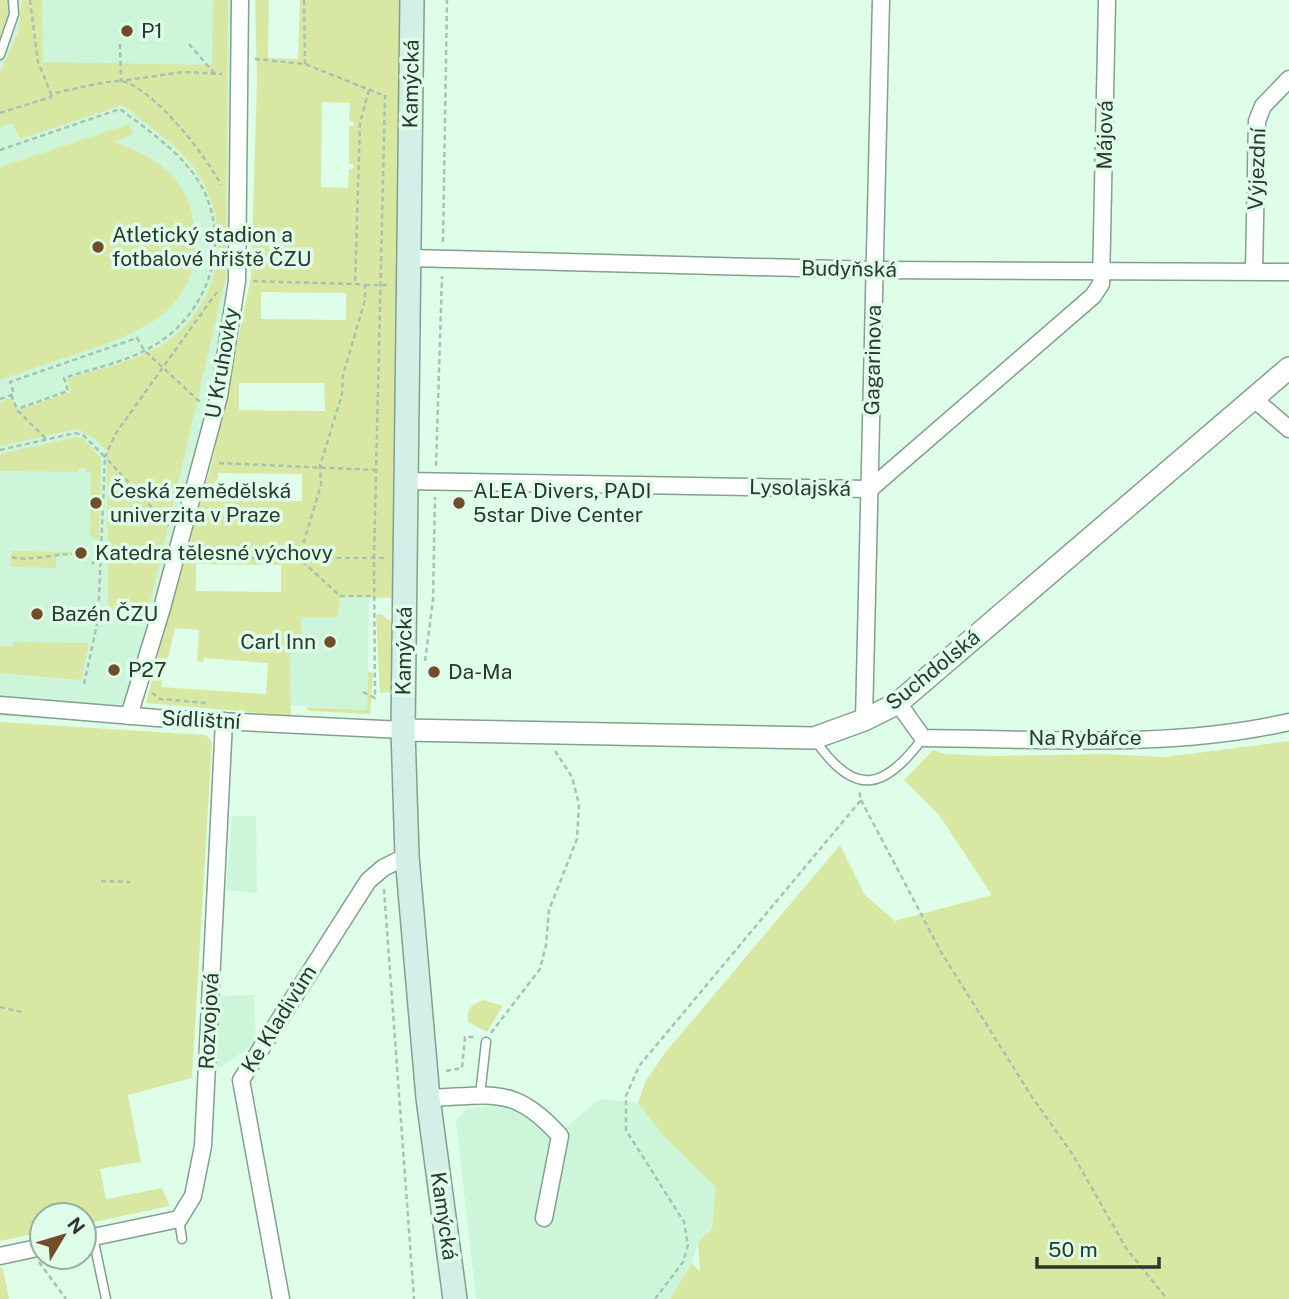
<svg xmlns="http://www.w3.org/2000/svg" width="1289" height="1299" viewBox="0 0 1289 1299" font-family="'Public Sans',sans-serif">
  <style>
    .built { fill: #cdf5da }
    .green { fill: #d8e8a3; fill-rule: evenodd }
    .lines { fill: none; stroke-linecap: round; stroke-linejoin: round }
    .service-casing { stroke: #82a08c; stroke-width: 11 }
    .minor-casing { stroke: #82a08c; stroke-width: 19 }
    .tertiary-casing { stroke: #82a08c; stroke-width: 24 }
    .secondary-casing { stroke: #82a08c; stroke-width: 26 }
    .path { stroke: #a8c2b1; stroke-width: 2.5; stroke-dasharray: 5 3.5; stroke-linecap: butt }
    .service { stroke: #fff; stroke-width: 8 }
    .minor { stroke: #fff; stroke-width: 16 }
    .tertiary { stroke: #fff; stroke-width: 21 }
    .secondary { stroke: #d2efe8; stroke-width: 23 }
    .poi-dot { fill: #734c29; stroke: #defee9; stroke-width: 2.5 }
    .labels { text-anchor: middle; stroke-width: 7; stroke-linejoin: round; paint-order: stroke }
    .poi-label { font-size: 21px; fill: #2b372f; stroke: #defee9; text-anchor: start }
    .street-label { font-size: 21px; fill: #2b372f; stroke: #defee9 }
  </style>
  <rect width="100%" height="100%" fill="#defee9"/>
  <!-- built -->
  <g class="built">
    <path d="M 0,0 L 246,0 L 240,58 L 247,138 L 244,291 L 138,724 L 0,716 Z"/>
    <path d="M 340,597 L 369,598 L 367,710 L 289,705 L 290,640 L 301,616 L 338,617 Z"/>
    <path d="M 232,816 L 256,816 L 257,893 L 226,890 Z"/>
    <path d="M 254,995 L 256,1043 L 215,1071 L 216,996 Z"/>
    <path d="M 600,1099 L 638,1103 L 664,1136 L 717,1187 L 712,1229 L 698,1242 L 692,1263 L 682,1284 L 670,1299 L 476,1299 L 456,1120 L 467,1109 L 510,1103 L 554,1137 Z"/>
  </g>
  <!-- green -->
  <g class="green">
    <path d="M 0,0 L 8,0 L 8,13 L 0,39 Z"/>
    <path d="M 22,0 L 42,0 L 43,62 L 212,65 L 213,0 L 228,0 L 226,277 L 148,612 L 114,612 L 108,604 L 107,451 L 94,438 L 77,429 L 0,446 L 0,402 L 12,398 L 18,410 L 71,392 L 67,379 C 98,369 135,362 163,344 C 227,304 236,212 185,157 C 167,138 143,122 123,105 L 20,139 L 13,123 L 0,127 L 0,72 L 18,33 Z"/>
    <path d="M 255,0 L 269,0 L 268,58 L 298,59 L 300,0 L 409,0 L 398,598 L 340,597 L 338,617 L 301,617 L 301,641 L 290,641 L 291,716 L 146,703 L 181,564 L 212,463 L 251,277 L 257,80 ZM 322,102 L 350,103 L 349,121 L 354,122 L 354,126 L 349,126 L 349,164 L 353,164 L 354,168 L 349,169 L 348,188 L 321,187 ZM 261,292 L 346,293 L 346,320 L 261,319 ZM 239,383 L 324,383 L 325,411 L 239,410 ZM 218,473 L 302,474 L 302,501 L 217,501 ZM 196,564 L 281,565 L 281,592 L 196,591 ZM 175,628 L 199,630 L 197,661 L 203,662 L 204,658 L 268,663 L 266,694 L 161,687 Z"/>
    <path d="M 129,124 L 133,134 L 114,142 C 152,155 186,176 193,219 C 207,301 154,328 86,351 C 57,360 29,370 0,380 L 0,167 Z"/>
    <path d="M 75,437 L 83,438 L 101,458 L 99,541 L 90,536 L 91,472 L 86,472 L 85,468 L 79,468 L 79,472 L 0,471 L 0,454 Z"/>
    <path d="M 11,551 L 72,552 L 72,554 L 56,556 L 56,568 L 11,567 Z"/>
    <path d="M 381,614 L 394,624 L 391,692 L 380,693 L 376,615 Z"/>
    <path d="M 13,642 L 89,643 L 81,680 L 0,673 L 0,646 L 12,647 Z"/>
    <path d="M 368,671 L 373,673 L 370,714 L 309,711 L 306,707 L 367,710 Z"/>
    <path d="M 0,722 L 206,735 L 212,742 L 192,1078 L 128,1095 L 141,1162 L 100,1169 L 106,1199 L 162,1188 L 170,1206 L 84,1224 L 84,1215 L 42,1215 L 42,1232 L 0,1241 Z"/>
    <path d="M 1289,741 L 1289,1299 L 670,1299 L 692,1263 L 700,1272 L 698,1242 L 712,1229 L 716,1187 L 664,1136 L 638,1103 L 645,1082 L 665,1053 L 840,845 L 865,895 L 895,921 L 992,895 L 939,815 L 904,780 L 933,750 L 945,754 L 993,756 L 1103,754 L 1165,757 Z"/>
    <path d="M 483,1000 L 503,1006 L 487,1032 L 468,1022 C 466,1009 471,1005 483,1000 Z"/>
    <path d="M 0,1268 L 3,1268 L 9,1299 L 0,1299 Z"/>
  </g>
  <g class="lines">
    <!-- service casing -->
    <g class="service-casing">
      <g id="service">
        <path d="M 0,55 L 14,14 L 13,0"/>
        <path d="M 815,740 C 855,798 884,790 923,738"/>
        <path d="M 480,1095 L 486,1042"/>
        <path d="M 179,1219 L 182,1239"/>
        <path d="M 93,1237 L 106,1299"/>
      </g>
    </g>
    <!-- minor casing -->
    <g class="minor-casing">
      <g id="minor">
        <path d="M 409,258 L 875,270 L 1289,272"/>
        <path d="M 1254,271 L 1257,121 L 1263,106 L 1289,79"/>
        <path d="M 1254,399 L 1289,429"/>
        <path d="M 406,481 L 870,489 L 1093,296 L 1101,284 L 1107,0"/>
        <path d="M 898,703 L 923,738 C 1044,739 1170,749 1289,722"/>
        <path d="M 0,705 L 157,718 L 403,730"/>
        <path d="M 129,716 L 162,608 L 219,396 L 237,281 L 240,0"/>
        <path d="M 864,720 L 881,0"/>
        <path d="M 428,1098 C 491,1096 514,1084 560,1136 L 544,1218"/>
        <path d="M 84,1239 L 179,1219 L 193,1196 L 203,1146 L 224,721"/>
        <path d="M 0,1256 L 42,1247"/>
        <path d="M 281,1299 L 241,1080 L 368,881 L 383,868 L 407,856"/>
      </g>
    </g>
    <!-- tertiary casing -->
    <g class="tertiary-casing">
      <path id="tertiary" d="M 403,730 L 814,738 L 864,720 L 898,703 L 1289,368"/>
    </g>
    <!-- secondary casing -->
    <g class="secondary-casing">
      <path id="secondary" d="M 412,0 L 403,730 L 407,856 L 428,1098 L 455,1299"/>
    </g>
    <!-- path -->
    <g class="path">
      <path d="M 30,0 L 38,62 L 51,94 C 65,91 109,80 121,81 C 152,86 208,158 221,185"/>
      <path d="M 304,0 L 305,64"/>
      <path d="M 120,44 L 121,81 L 183,72 L 222,74"/>
      <path d="M 189,44 L 215,74"/>
      <path d="M 255,59 L 305,64 L 385,96"/>
      <path d="M 369,90 L 360,123 L 355,284 L 365,285 L 365,300 L 343,375 L 342,394 L 320,466 L 321,485 L 299,558 L 340,596 L 374,596"/>
      <path d="M 0,113 L 51,97 L 51,94"/>
      <path d="M 0,150 L 120,109 C 144,127 170,145 189,168 C 235,223 217,305 158,343 C 131,361 94,368 64,378 L 68,391 L 17,409"/>
      <path d="M 443,242 L 447,0"/>
      <path d="M 253,281 L 355,284"/>
      <path d="M 365,285 L 390,285"/>
      <path d="M 11,395 L 18,411 L 46,439"/>
      <path d="M 0,399 L 14,394 L 10,382 L 137,338 L 144,350 L 200,402"/>
      <path d="M 0,450 L 75,433 L 83,435 L 105,457 L 98,620 L 84,684"/>
      <path d="M 219,463 L 376,470"/>
      <path d="M 436,466 L 442,276"/>
      <path d="M 169,526 L 105,457 L 116,433 L 219,289"/>
      <path d="M 12,557 C 25,562 55,554 72,554"/>
      <path d="M 192,558 L 385,558"/>
      <path d="M 92,564 L 101,555 L 158,557"/>
      <path d="M 425,661 L 433,600 L 435,497"/>
      <path d="M 363,692 L 375,698 L 374,558 L 385,96 L 390,97"/>
      <path d="M 152,693 L 160,699 L 206,703"/>
      <path d="M 861,800 L 941,952 L 1032,1097 L 1073,1155 L 1126,1248 L 1167,1299"/>
      <path d="M 101,881 L 130,882"/>
      <path d="M 384,889 L 414,1299"/>
      <path d="M 0,1007 L 22,1012"/>
      <path d="M 491,1033 L 540,969 L 546,945 L 549,910 L 577,839 L 579,804 L 572,777 L 555,751"/>
      <path d="M 446,1071 L 462,1068 L 465,1037 L 474,1037"/>
      <path d="M 39,1262 L 66,1299"/>
      <path d="M 655,1299 L 683,1262 L 688,1245 L 684,1222 L 626,1130 L 626,1096 L 639,1066 L 861,800 L 859,790"/>
    </g>
    <!-- service -->
    <use href="#service" class="service"/>
    <!-- minor -->
    <use href="#minor" class="minor"/>
    <!-- tertiary -->
    <use href="#tertiary" class="tertiary"/>
    <!-- secondary -->
    <use href="#secondary" class="secondary"/>
  </g>
  <!-- markers -->
  <g class="poi-dot">
    <circle cx="127" cy="31" r="7"/>
    <circle cx="98" cy="247" r="7"/>
    <circle cx="96" cy="503" r="7"/>
    <circle cx="459" cy="503" r="7"/>
    <circle cx="81" cy="553" r="7"/>
    <circle cx="37" cy="614" r="7"/>
    <circle cx="330" cy="642" r="7"/>
    <circle cx="114" cy="670" r="7"/>
    <circle cx="434" cy="672" r="7"/>
  </g>
  <g class="labels">
    <!-- poi labels -->
    <g class="poi-label">
      <text x="141" y="38">P1</text>
      <text x="112" y="242">Atletický stadion a<tspan x="112" dy="24">fotbalové hřiště ČZU</tspan></text>
      <text x="110" y="498">Česká zemědělská<tspan x="110" dy="24">univerzita v Praze</tspan></text>
      <text x="473" y="498">ALEA Divers, PADI<tspan x="473" dy="24">5star Dive Center</tspan></text>
      <text x="95" y="560">Katedra tělesné výchovy</text>
      <text x="51" y="621">Bazén ČZU</text>
      <text x="316" y="649" text-anchor="end">Carl Inn</text>
      <text x="128" y="677">P27</text>
      <text x="448" y="679">Da-Ma</text>
    </g>
    <!-- street labels -->
    <g class="street-label">
      <text transform="translate(411 84) rotate(-89)" y="7">Kamýcká</text>
      <text transform="translate(1105 135) rotate(-89)" y="7">Májová</text>
      <text transform="translate(1257 169) rotate(-88)" y="7">Výjezdní</text>
      <text transform="translate(849 269) rotate(1)" y="7">Budyňská</text>
      <text transform="translate(873 360) rotate(-89)" y="7">Gagarinova</text>
      <text transform="translate(222 363) rotate(-80)" y="7">U Kruhovky</text>
      <text transform="translate(800 488) rotate(1)" y="7">Lysolajská</text>
      <text transform="translate(404 651) rotate(-89)" y="7">Kamýcká</text>
      <text transform="translate(933 670) rotate(-39)" y="7">Suchdolská</text>
      <text transform="translate(201 720) rotate(3)" y="7">Sídlištní</text>
      <text x="1085" y="745">Na Rybářce</text>
      <text transform="translate(279 1019) rotate(-58)" y="7">Ke Kladivům</text>
      <text transform="translate(209 1021) rotate(-87)" y="7">Rozvojová</text>
      <text transform="translate(444 1216) rotate(82)" y="7">Kamýcká</text>
    </g>
  </g>
  <!-- north arrow -->
  <g transform="translate(63 1236) rotate(52)"><circle r="33" fill="#defee9" stroke="#96ae9f" stroke-width="2"/>
  <path d="M0-5L12 26L0 18L-12 26Z" fill="#734c29"/>
  <text y="-10" font-size="19" font-weight="bold" text-anchor="middle" fill="#2b372f">N</text>
  </g>
  <!-- scale -->
  <path d="M1037 1257v10h122v-10" fill="none" stroke="#2b372f" stroke-width="3.5"/>
  <text x="1048" y="1257" font-size="21" fill="#2b372f" stroke="#defee9" stroke-width="5" paint-order="stroke">50 m</text>
</svg>
